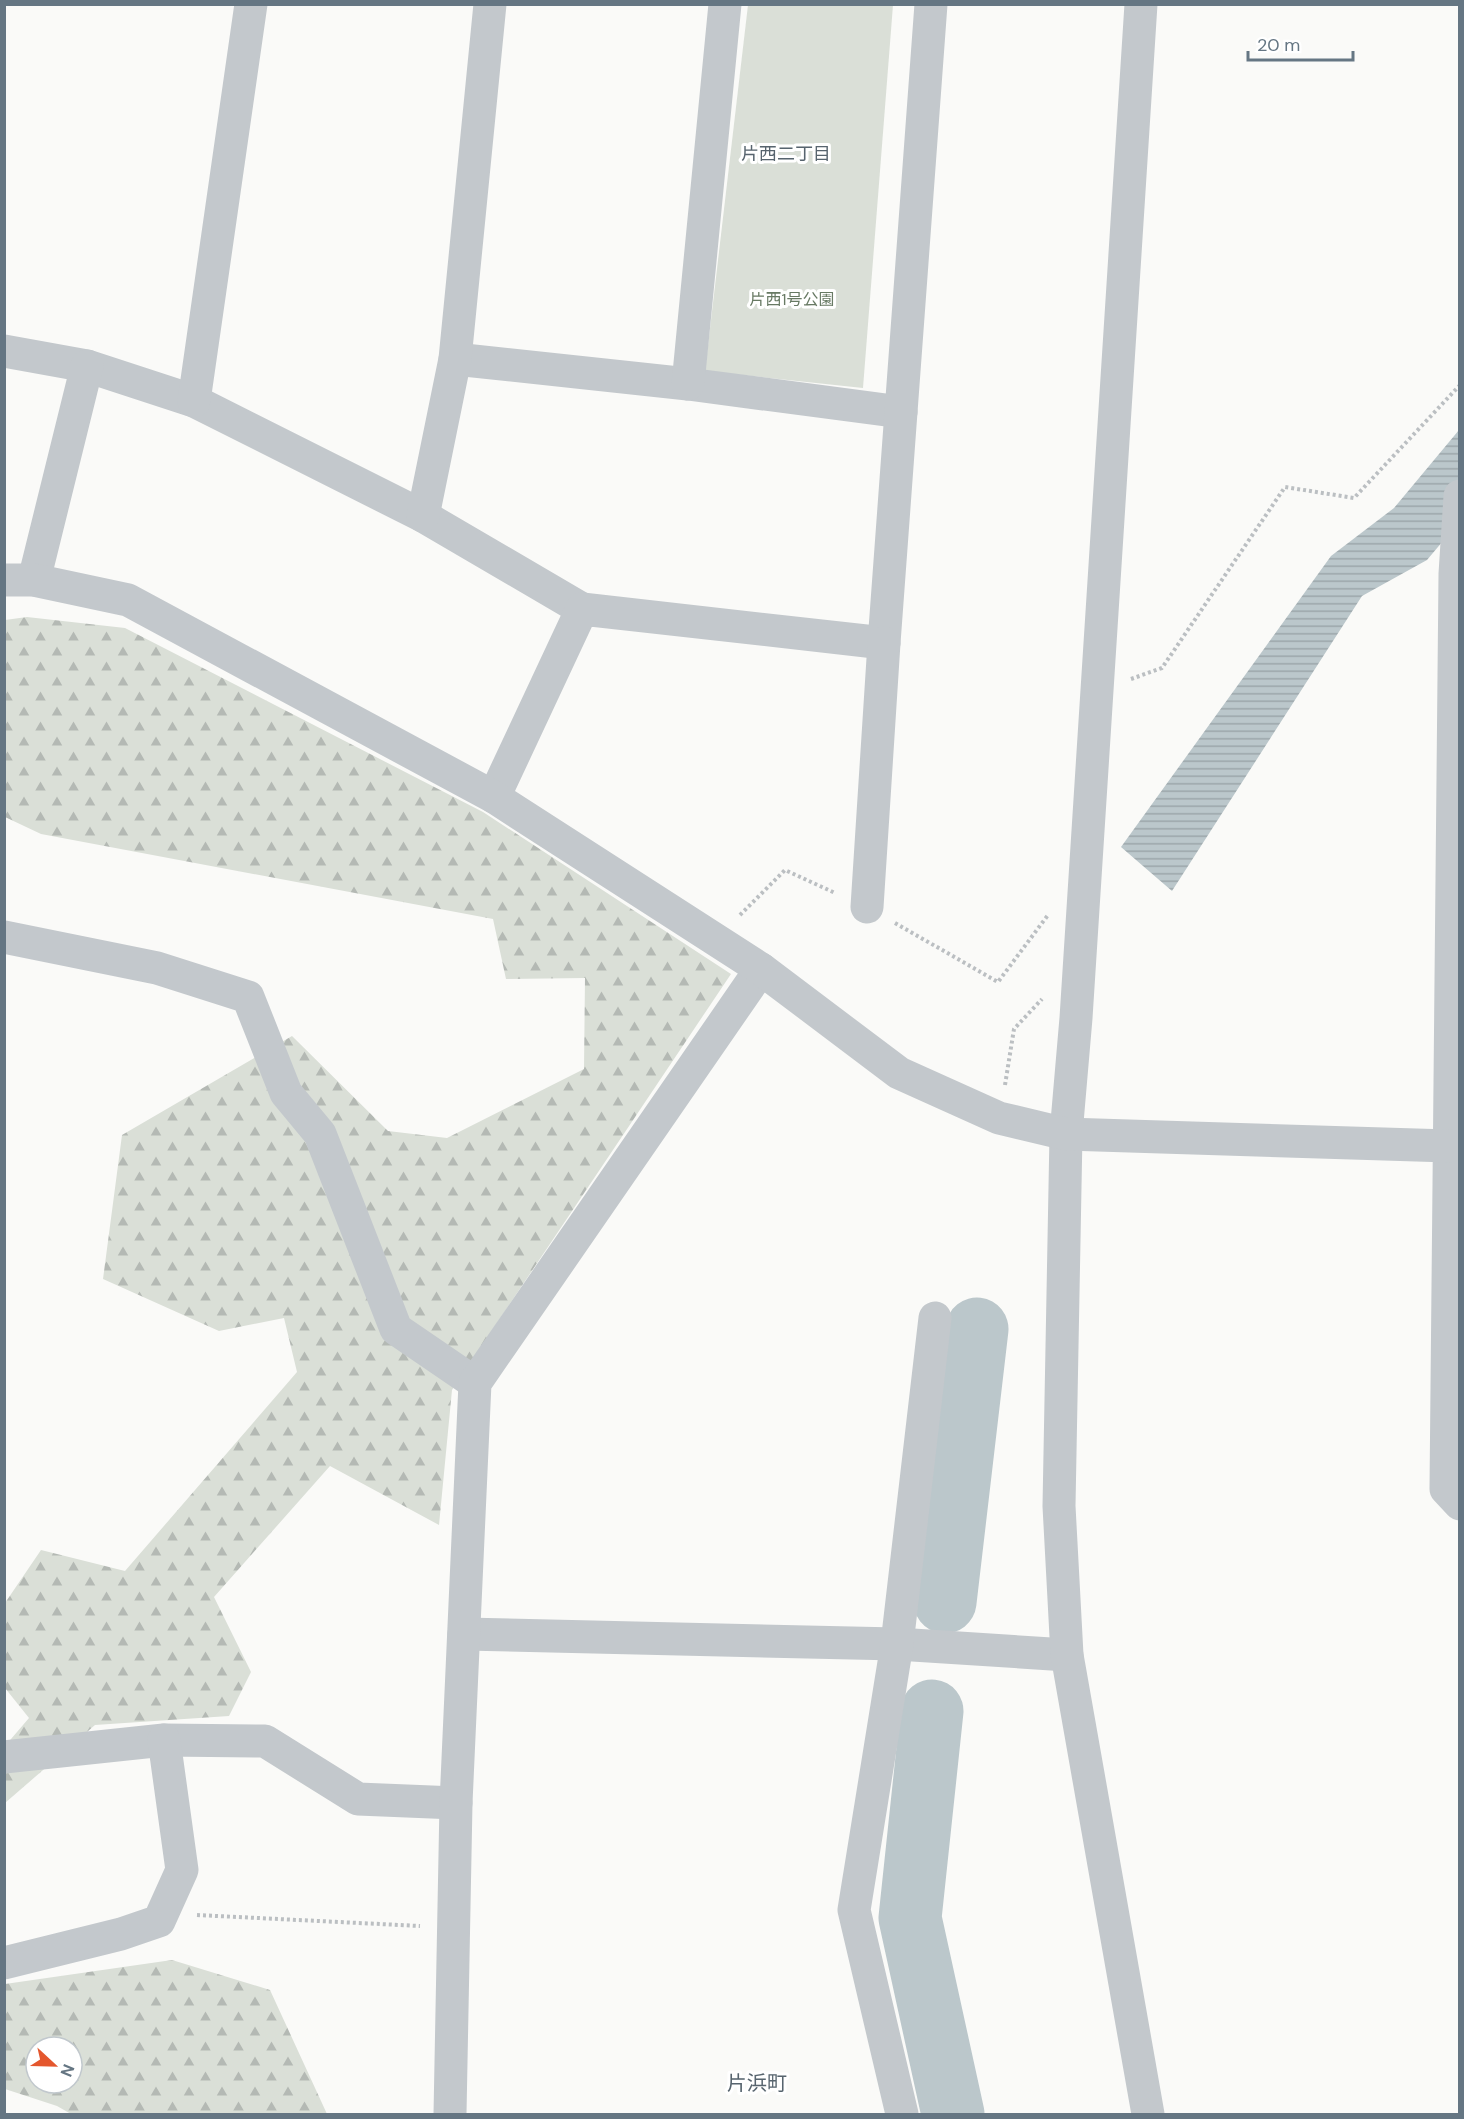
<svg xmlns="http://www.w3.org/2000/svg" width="1464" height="2119" viewBox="0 0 1464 2119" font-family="'DM Sans','Noto Sans JP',sans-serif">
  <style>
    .green { fill: #dadfd7 }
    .forest { fill: url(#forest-firs); fill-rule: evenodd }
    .water { fill: url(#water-rules) }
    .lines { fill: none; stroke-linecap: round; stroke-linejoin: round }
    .river { stroke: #bbc7cb; stroke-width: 63 }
    .path { stroke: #bbbfc2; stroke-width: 4; stroke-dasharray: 3 3; stroke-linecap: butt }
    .minor { stroke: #c3c8cc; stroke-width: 33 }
    .tertiary { stroke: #c3c8cc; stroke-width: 33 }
    .labels { text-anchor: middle; stroke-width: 6; stroke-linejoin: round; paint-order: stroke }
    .park-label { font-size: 16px; fill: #687a64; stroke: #fff }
    .neighbourhood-label { font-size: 18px; fill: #57646e; stroke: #fff }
    .quarter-label { font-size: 20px; fill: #57646e; stroke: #fff }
  </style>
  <defs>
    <pattern id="forest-firs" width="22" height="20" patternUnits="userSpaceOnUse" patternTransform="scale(1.5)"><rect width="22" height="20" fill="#dadfd7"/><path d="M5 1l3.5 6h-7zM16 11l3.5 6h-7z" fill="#b4b9b4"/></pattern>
    <pattern id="water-rules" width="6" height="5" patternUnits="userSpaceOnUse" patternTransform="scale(1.5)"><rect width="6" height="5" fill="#bbc7cb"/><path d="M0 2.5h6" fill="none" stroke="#9ca6aa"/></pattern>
  </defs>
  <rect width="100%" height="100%" fill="#fafaf8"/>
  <!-- green -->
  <path class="green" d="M 748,5 L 893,5 L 863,388 L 705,371 Z"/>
  <!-- forest -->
  <g class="forest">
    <path d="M 27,617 L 125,628 L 483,812 L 731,974 L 452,1390 L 439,1525 L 330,1466 L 214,1597 L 251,1672 L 229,1716 L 95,1725 L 5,1803 L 5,1746 L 29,1718 L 5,1688 L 5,1603 L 41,1550 L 125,1571 L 297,1372 L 284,1318 L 219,1331 L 103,1279 L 122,1135 L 292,1036 L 388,1131 L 447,1138 L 584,1069 L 585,978 L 506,979 L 493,919 L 41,834 L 5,817 L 5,620 Z"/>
    <path d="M 172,1960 L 270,1990 L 327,2114 L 71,2114 L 57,2106 L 5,2089 L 5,1984 ZM 36,2047 L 72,2047 L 72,2083 L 36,2083 Z"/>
  </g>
  <!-- water -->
  <path class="water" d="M 1459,430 L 1459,522 L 1427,560 L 1362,596 L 1172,891 L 1121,847 L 1331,556 L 1394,508 Z"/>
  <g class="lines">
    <!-- river -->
    <g class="river">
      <path d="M 945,1602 L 977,1329"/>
      <path d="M 932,1711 L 910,1918 L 953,2114"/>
    </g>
    <!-- path -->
    <g class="path">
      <path d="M 1131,679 L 1162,668 L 1285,487 L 1354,498 L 1460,385"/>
      <path d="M 740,915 L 785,870 L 835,893"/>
      <path d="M 895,923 L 998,982 L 1048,915"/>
      <path d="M 1005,1085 L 1014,1029 L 1042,999"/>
      <path d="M 197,1915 L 420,1926"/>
    </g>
    <!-- minor -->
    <g class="minor">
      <path d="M 4,351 L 87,366 L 194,401 L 423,516 L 582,609"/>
      <path d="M 455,359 L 688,384 L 901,412"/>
      <path d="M 688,384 L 725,4"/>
      <path d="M 194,401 L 251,4"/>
      <path d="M 1460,496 L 1455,574 L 1446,1489 L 1460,1504"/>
      <path d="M 423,516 L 455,359 L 490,4"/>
      <path d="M 34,580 L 87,366"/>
      <path d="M 494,797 L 582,609 L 884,643 L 931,4"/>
      <path d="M 867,907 L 884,643"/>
      <path d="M 4,937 L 157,968 L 248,997 L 286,1093 L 320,1134 L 396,1329 L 475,1383"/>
      <path d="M 464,1634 L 897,1644 L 1067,1655"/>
      <path d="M 4,1757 L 164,1740 L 265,1741 L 358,1799 L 456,1803"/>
      <path d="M 4,1963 L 121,1934 L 159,1921 L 182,1870 L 164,1740"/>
      <path d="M 450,2114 L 456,1803 L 475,1383 L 761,969"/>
      <path d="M 902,2114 L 854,1910 L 897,1644 L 935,1318"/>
    </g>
    <!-- tertiary -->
    <g class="tertiary">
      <path d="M 1141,4 L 1076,1018 L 1066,1134 L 1059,1506 L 1067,1655 L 1148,2114"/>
      <path d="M 4,580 L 34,580 L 128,600 L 494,797 L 761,969 L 899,1073 L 999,1118 L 1066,1134 L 1449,1146"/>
    </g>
  </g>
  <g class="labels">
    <!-- park labels -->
    <g class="park-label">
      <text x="792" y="305">片西1号公園</text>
    </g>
    <!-- neighbourhood labels -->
    <g class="neighbourhood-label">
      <text x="786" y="160">片西二丁目</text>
    </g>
    <!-- quarter labels -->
    <g class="quarter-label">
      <text x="757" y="2090">片浜町</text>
    </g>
  </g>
  <!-- border -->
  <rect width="1464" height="2119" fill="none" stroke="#657683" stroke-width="12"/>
  <!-- north arrow -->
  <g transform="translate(54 2065) rotate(112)"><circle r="28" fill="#ffffff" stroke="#c1c8cd" stroke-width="1.5"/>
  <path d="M0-4.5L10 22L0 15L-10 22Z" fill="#e4572e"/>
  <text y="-9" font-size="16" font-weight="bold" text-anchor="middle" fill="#657683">N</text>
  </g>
  <!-- scale -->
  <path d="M1248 51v9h105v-9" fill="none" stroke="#657683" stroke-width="3"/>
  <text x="1257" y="51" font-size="18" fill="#657683" stroke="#ffffff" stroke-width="4.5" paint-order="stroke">20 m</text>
</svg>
